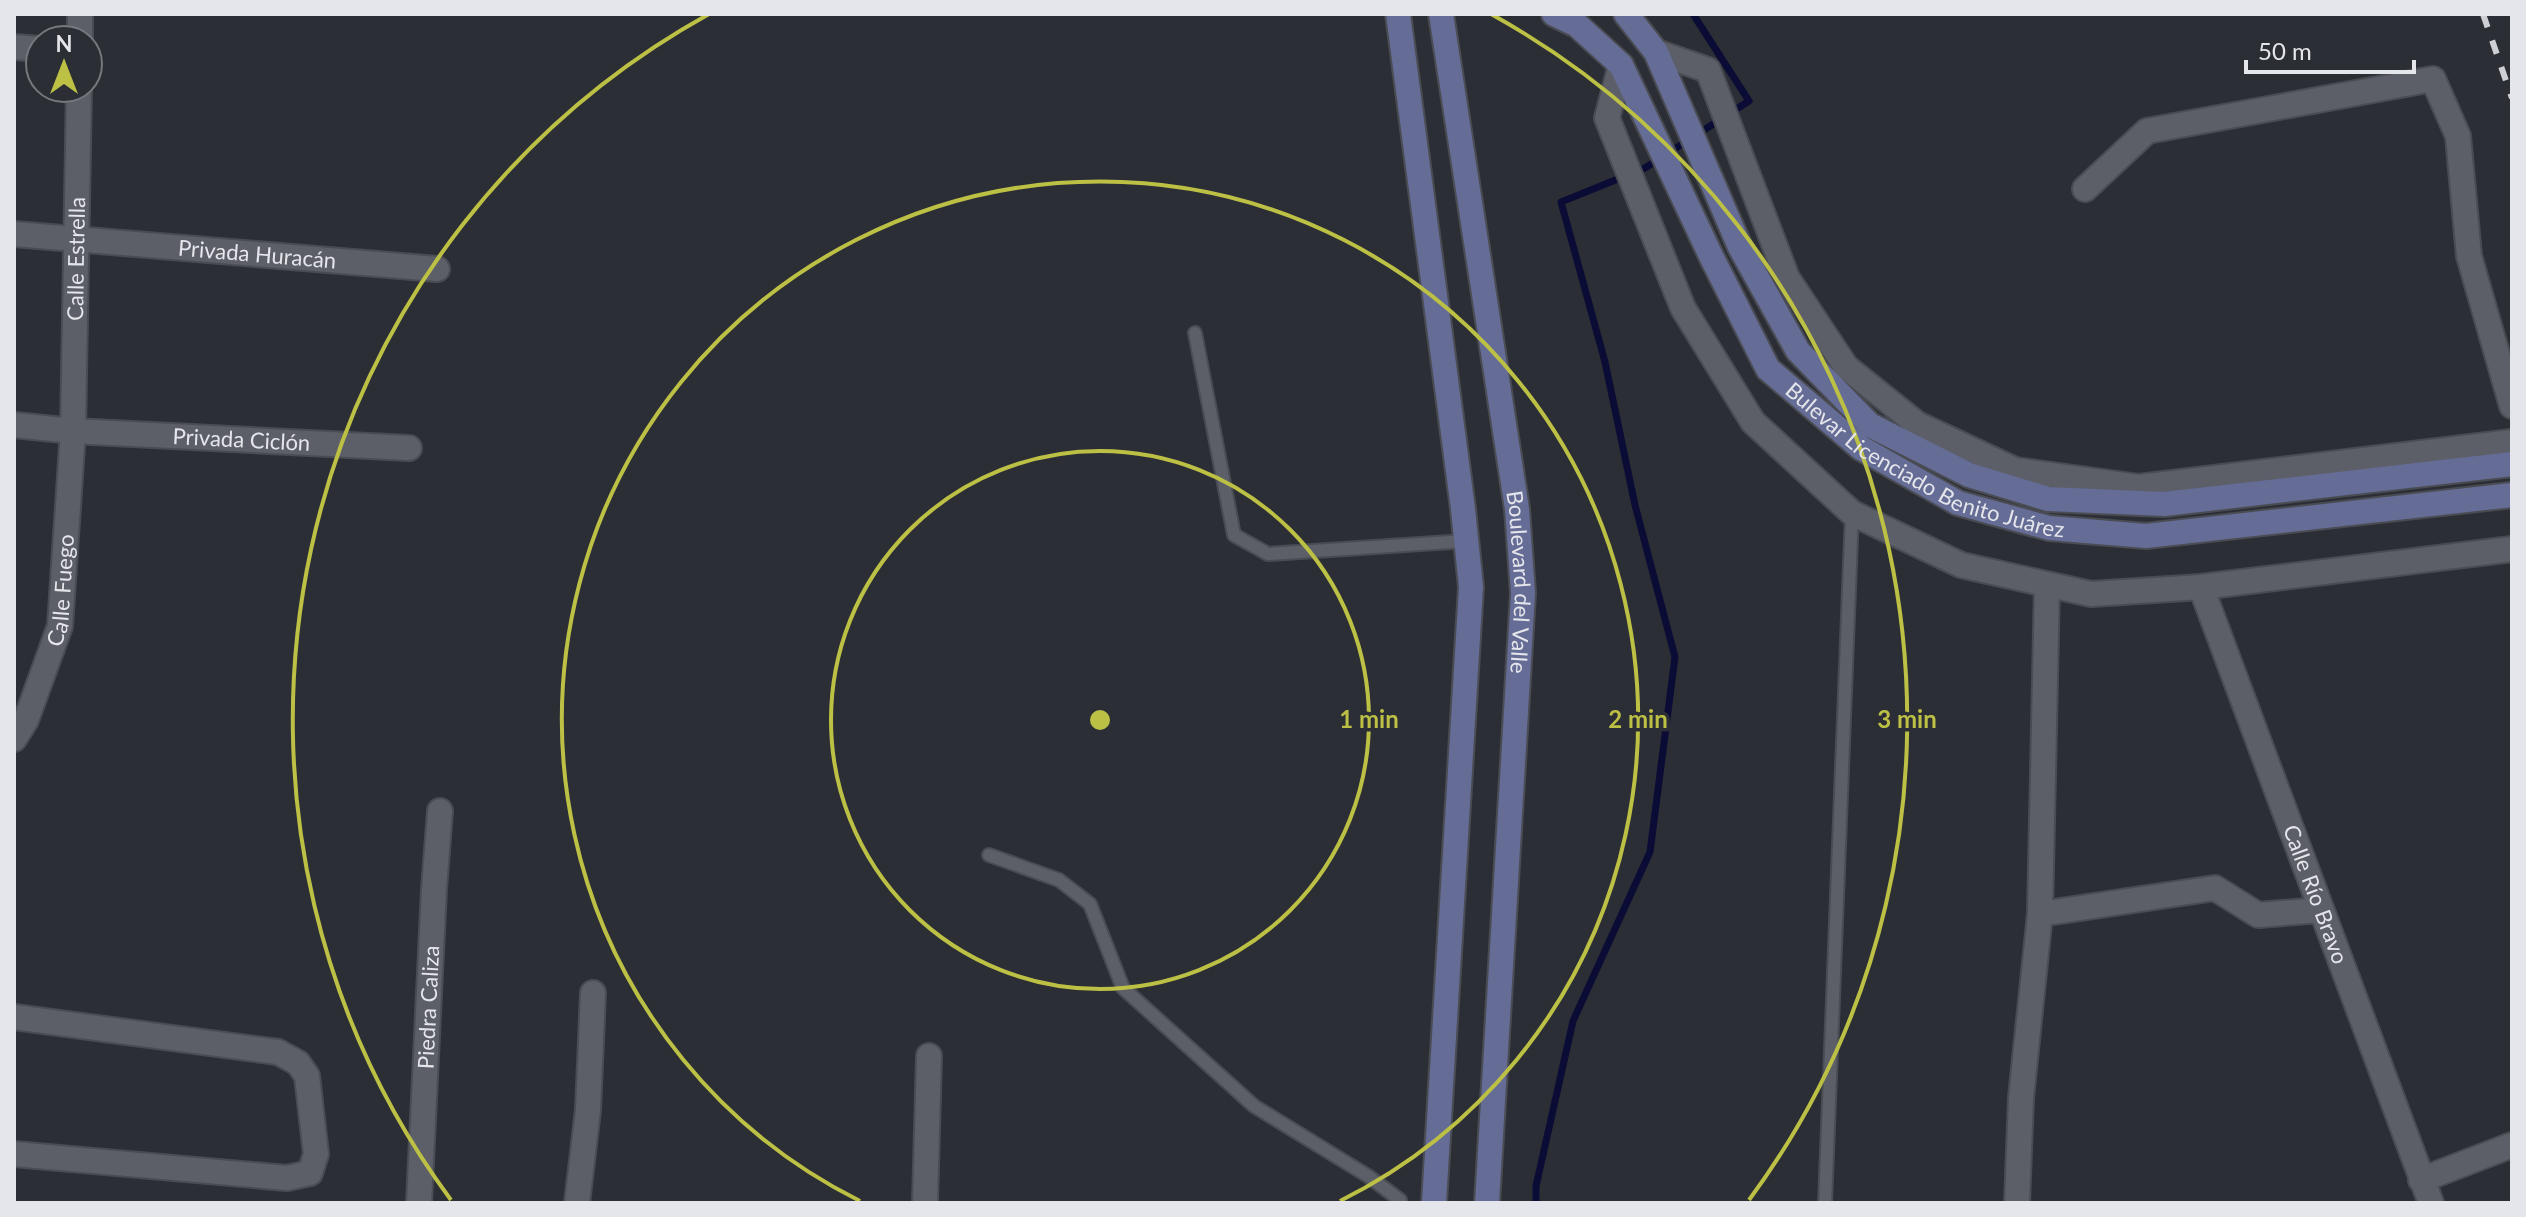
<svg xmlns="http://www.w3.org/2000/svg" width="2526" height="1217" viewBox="0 0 2526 1217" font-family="Lato,sans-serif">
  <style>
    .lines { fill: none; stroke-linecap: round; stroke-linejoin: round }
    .stream { stroke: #0a0c35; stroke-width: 7 }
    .lane-casing { stroke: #4a4c53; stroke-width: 16 }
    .street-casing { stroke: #4a4c53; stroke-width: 28 }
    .secondary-casing { stroke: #4a4c53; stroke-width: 28 }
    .lane { stroke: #5d5f68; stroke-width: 12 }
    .street { stroke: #5d5f68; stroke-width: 24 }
    .secondary { stroke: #656c95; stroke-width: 24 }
    .rail { stroke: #cfd0d5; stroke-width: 6; stroke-dasharray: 14 14; stroke-linecap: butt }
    .ring { fill: none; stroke: #bcc044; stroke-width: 4 }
    .labels { text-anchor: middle; stroke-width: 7; stroke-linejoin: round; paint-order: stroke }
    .street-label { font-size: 22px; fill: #e5e6eb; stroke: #2c2e35 }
    .centre { fill: #bcc044; stroke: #2c2e35; stroke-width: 4 }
    .ring-label { font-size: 24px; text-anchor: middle; font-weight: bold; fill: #bcc044; stroke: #2c2e35; stroke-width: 7; stroke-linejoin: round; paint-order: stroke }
  </style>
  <rect width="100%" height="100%" fill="#2c2e35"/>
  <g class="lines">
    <!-- stream -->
    <path class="stream" d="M 1536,1203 L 1536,1186 L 1573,1021 L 1650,852 L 1675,657 L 1635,505 L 1605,362 L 1561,202 L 1645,168 L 1749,101 L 1693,14"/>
    <!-- lane casing -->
    <g class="lane-casing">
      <g id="lane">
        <path d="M 1195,333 L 1234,535 L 1268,554 L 1466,541"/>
        <path d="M 989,855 L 1059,880 L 1090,904 L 1123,988 L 1254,1106 L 1368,1176 L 1400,1200 L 1400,1203"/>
        <path d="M 1825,1203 L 1852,513"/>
      </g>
    </g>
    <!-- street casing -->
    <g class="street-casing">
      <g id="street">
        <path d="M 80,40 L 80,14"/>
        <path d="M 14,47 L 40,49"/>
        <path d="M 1656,52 L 1708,70 L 1787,278 L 1846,367 L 1917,424 L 2015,470 L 2139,487 L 2512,442"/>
        <path d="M 1621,65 L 1607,118 L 1683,308 L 1753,422 L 1852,513 L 1961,565 L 2091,594 L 2201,587 L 2512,549"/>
        <path d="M 2085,189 L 2147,131 L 2433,79 L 2458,136 L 2469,256 L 2512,406"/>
        <path id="s1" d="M 14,234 L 437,269"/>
        <path id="s2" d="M 14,425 L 73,431 L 409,448"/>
        <path id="s3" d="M 2201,587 L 2431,1203"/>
        <path id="s4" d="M 14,739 L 26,720 L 60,626 L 73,431 L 79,88"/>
        <path d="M 2040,914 L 2047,585"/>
        <path d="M 14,1017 L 278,1052 L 298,1063 L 307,1076 L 316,1154 L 310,1173 L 287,1178 L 14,1154"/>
        <path d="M 2421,1180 L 2512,1145"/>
        <path id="s5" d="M 419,1203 L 434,889 L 440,811"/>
        <path d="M 577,1203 L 588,1110 L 593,993"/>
        <path d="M 925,1203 L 929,1056"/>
        <path d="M 2017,1203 L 2021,1098 L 2040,914 L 2215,888 L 2258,915 L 2321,910"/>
      </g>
    </g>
    <!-- secondary casing -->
    <g class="secondary-casing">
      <g id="secondary">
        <path d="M 1398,14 L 1463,509 L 1471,587 L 1434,1203"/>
        <path id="s6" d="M 1441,14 L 1517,509 L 1523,593 L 1487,1203"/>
        <path id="s7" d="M 1554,14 L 1577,25 L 1621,65 L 1711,256 L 1768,369 L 1861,448 L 1958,503 L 2049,528 L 2146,536 L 2512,495"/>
        <path d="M 1626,14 L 1656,52 L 1740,247 L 1798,351 L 1870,425 L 1969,475 L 2048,499 L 2164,504 L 2512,464"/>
      </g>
    </g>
    <!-- lane -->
    <use href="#lane" class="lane"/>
    <!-- street -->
    <use href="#street" class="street"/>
    <!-- secondary -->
    <use href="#secondary" class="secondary"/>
    <!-- rail -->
    <path class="rail" d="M 2483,14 L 2512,98"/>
  </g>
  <!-- distance rings -->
  <g class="ring">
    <circle cx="1100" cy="720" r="269"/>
    <path d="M860 1201A538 538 0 1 1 1340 1201"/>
    <path d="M451 1200A807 807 0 0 1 709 14M1491 14A807 807 0 0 1 1749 1200"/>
  </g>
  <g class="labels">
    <!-- street labels -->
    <g class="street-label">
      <text dy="8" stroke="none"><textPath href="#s1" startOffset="244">Privada Huracán</textPath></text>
      <text dy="8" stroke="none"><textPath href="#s4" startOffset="490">Calle Estrella</textPath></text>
      <text dy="8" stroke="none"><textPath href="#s2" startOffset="228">Privada Ciclón</textPath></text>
      <text dy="8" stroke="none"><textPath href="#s7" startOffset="608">Bulevar Licenciado Benito Juárez</textPath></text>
      <text dy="8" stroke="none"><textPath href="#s6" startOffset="574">Boulevard del Valle</textPath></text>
      <text dy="8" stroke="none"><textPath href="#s4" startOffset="158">Calle Fuego</textPath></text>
      <text dy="8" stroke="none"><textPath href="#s3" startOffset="328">Calle Río Bravo</textPath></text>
      <text dy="8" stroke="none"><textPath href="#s5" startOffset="196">Piedra Caliza</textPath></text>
    </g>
  </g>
  <circle cx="1100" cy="720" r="12" class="centre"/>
  <g class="ring-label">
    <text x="1369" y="728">1 min</text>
    <text x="1638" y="728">2 min</text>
    <text x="1907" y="728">3 min</text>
  </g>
  <!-- border -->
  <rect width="2526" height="1217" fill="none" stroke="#e5e6eb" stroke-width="32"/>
  <!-- north arrow -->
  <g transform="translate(64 64)"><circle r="38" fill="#2c2e35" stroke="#76787e" stroke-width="2"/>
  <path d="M0-6L14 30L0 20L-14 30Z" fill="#bcc044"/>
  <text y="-12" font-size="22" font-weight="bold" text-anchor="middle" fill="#e5e6eb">N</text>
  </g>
  <!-- scale -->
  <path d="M2246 60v12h168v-12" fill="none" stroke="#e5e6eb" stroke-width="4"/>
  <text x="2258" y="60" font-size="24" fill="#e5e6eb" stroke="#2c2e35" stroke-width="6" paint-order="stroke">50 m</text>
</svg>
